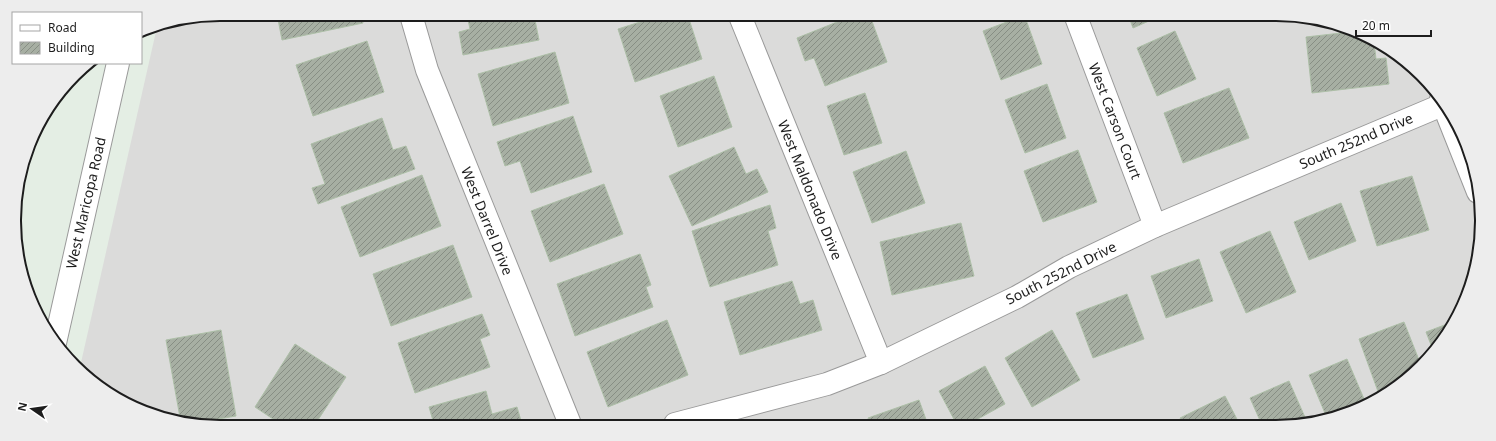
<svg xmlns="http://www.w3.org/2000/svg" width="1496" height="441" viewBox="0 0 1496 441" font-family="'Noto Sans',sans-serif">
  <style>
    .residential { fill: #dbdbda }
    .building { fill: url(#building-hatch); stroke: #adbfa7 }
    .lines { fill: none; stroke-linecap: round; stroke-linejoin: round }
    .minor-casing { stroke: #9a9a9a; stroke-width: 24 }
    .tertiary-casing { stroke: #9a9a9a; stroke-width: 24 }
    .minor { stroke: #fff; stroke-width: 22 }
    .tertiary { stroke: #fff; stroke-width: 22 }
    .labels { text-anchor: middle; stroke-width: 3.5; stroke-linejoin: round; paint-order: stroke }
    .street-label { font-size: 14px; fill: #1d1d1d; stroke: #fff }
    .rim { fill: none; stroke: #1d1d1d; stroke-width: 2 }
  </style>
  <defs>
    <pattern id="building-hatch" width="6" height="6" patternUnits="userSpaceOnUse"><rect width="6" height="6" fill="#a7afa3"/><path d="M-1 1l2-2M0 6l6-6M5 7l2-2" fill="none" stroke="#878e84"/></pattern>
  </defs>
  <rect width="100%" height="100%" fill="#e4eee4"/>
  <!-- residential -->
  <path class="residential" d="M 221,14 L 1316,18 L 1390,49 L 1447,106 L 1478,180 L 1478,261 L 1454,324 L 1412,376 L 1367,406 L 1302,425 L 180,423 L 117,399 L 80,367 L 157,27 Z"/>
  <!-- building -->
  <g class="building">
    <path d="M 277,14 L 361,15 L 363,23 L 282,40 Z"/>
    <path d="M 467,15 L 534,15 L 539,40 L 463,55 L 459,32 L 470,29 Z"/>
    <path d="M 659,16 L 688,16 L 702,59 L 635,82 L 618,29 Z"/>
    <path d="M 852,16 L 870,16 L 887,62 L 825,86 L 814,58 L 805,61 L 797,38 Z"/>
    <path d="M 1020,17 L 1025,17 L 1042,64 L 1001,80 L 983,31 Z"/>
    <path d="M 1129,17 L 1158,17 L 1133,28 Z"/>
    <path d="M 1175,31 L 1196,79 L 1157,96 L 1137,48 Z"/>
    <path d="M 1350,32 L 1374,42 L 1376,59 L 1386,58 L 1389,84 L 1312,93 L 1306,37 Z"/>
    <path d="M 367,41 L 384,92 L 313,116 L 296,65 Z"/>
    <path d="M 555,52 L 569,103 L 493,126 L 478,74 Z"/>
    <path d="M 714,76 L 732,127 L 678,147 L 660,96 Z"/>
    <path d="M 1047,84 L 1066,138 L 1025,153 L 1005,100 Z"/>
    <path d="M 1229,88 L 1249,138 L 1183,163 L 1164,113 Z"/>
    <path d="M 865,93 L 882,143 L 844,155 L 827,106 Z"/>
    <path d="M 573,116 L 592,172 L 531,193 L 520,161 L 505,166 L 497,142 Z"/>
    <path d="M 382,118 L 393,150 L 406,146 L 415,169 L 318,204 L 312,188 L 325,184 L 311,144 Z"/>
    <path d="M 734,147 L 746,174 L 757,169 L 768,192 L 692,226 L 669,176 Z"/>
    <path d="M 1078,150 L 1097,202 L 1043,222 L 1024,171 Z"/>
    <path d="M 906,151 L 925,203 L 872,223 L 853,172 Z"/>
    <path d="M 422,175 L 441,226 L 360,257 L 341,207 Z"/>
    <path d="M 1412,176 L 1429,230 L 1377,246 L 1360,191 Z"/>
    <path d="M 604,184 L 623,234 L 550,262 L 531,211 Z"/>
    <path d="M 1341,203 L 1356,241 L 1309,260 L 1294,222 Z"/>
    <path d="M 770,205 L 776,228 L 768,231 L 778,265 L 710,287 L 692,231 Z"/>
    <path d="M 961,223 L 974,276 L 892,295 L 880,242 Z"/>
    <path d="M 1270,231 L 1296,292 L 1246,313 L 1220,252 Z"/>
    <path d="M 453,245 L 472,297 L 391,326 L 373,274 Z"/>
    <path d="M 640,254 L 651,285 L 646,287 L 653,307 L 575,336 L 557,284 Z"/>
    <path d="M 1199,259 L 1213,301 L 1166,318 L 1151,276 Z"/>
    <path d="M 792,281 L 800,304 L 813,300 L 822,330 L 740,355 L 724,302 Z"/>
    <path d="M 1127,294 L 1144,339 L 1093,358 L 1076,313 Z"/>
    <path d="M 482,314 L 490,335 L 480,339 L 490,367 L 415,393 L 398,343 Z"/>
    <path d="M 667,320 L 688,375 L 608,407 L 587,352 Z"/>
    <path d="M 1455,321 L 1454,324 L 1433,350 L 1426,332 Z"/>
    <path d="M 1404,322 L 1421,365 L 1412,376 L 1380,397 L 1359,339 Z"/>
    <path d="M 221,330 L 236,416 L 195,423 L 181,423 L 166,340 Z"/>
    <path d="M 1052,330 L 1080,380 L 1032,407 L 1005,358 Z"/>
    <path d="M 295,344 L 346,377 L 316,423 L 279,423 L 255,407 Z"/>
    <path d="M 1347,359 L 1367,406 L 1327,418 L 1309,375 Z"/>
    <path d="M 985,366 L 1005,404 L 967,425 L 957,425 L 939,391 Z"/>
    <path d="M 1289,381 L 1308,424 L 1302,425 L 1262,425 L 1250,398 Z"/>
    <path d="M 486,391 L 492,414 L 517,407 L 522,424 L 434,424 L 429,407 Z"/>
    <path d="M 1225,396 L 1240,425 L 1184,425 L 1180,418 Z"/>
    <path d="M 919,400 L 928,425 L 870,424 L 868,418 Z"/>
  </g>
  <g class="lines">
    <!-- minor casing -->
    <g class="minor-casing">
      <g id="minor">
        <path d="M 411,15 L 427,70 L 570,424"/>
        <path d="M 740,16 L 881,363"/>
        <path d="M 1076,17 L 1155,226"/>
        <path d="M 1441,99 L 1478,192"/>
        <path d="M 675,424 L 827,384 L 881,363 L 1017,297 L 1069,267 L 1155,226 L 1442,105"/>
      </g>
    </g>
    <!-- tertiary casing -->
    <g class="tertiary-casing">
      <path id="tertiary" d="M 55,343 L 118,63"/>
    </g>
    <!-- minor -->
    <use href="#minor" class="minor"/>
    <!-- tertiary -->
    <use href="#tertiary" class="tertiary"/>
  </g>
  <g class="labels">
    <!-- street labels -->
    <g class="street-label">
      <text transform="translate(1115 121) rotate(69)" y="5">West Carson Court</text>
      <text transform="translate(1356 141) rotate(-23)" y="5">South 252nd Drive</text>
      <text transform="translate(810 190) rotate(68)" y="5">West Maldonado Drive</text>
      <text transform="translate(86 203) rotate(-77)" y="5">West Maricopa Road</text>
      <text transform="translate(487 221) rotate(68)" y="5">West Darrel Drive</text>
      <text transform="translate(1061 273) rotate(-27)" y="5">South 252nd Drive</text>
    </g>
  </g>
  <!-- crop -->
  <path d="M0 0H1496V441H0ZM220 21H1276A199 199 0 0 1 1475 220V221A199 199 0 0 1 1276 420H220A199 199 0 0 1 21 221V220A199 199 0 0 1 220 21Z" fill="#ededed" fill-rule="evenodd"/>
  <path class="rim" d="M220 21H1276A199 199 0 0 1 1475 220V221A199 199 0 0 1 1276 420H220A199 199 0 0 1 21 221V220A199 199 0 0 1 220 21Z"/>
  <!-- legend -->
  <rect x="12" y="12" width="130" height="52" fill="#ffffff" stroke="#a5a5a5"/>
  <rect x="20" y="25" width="20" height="6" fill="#ffffff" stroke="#a5a5a5"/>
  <text x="48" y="32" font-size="12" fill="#1d1d1d">Road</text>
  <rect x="20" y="42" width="20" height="12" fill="url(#building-hatch)" stroke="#a5a5a5"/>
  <text x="48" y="52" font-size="12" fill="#1d1d1d">Building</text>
  <!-- north arrow -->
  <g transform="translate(32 409) rotate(283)" stroke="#ffffff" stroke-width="3" paint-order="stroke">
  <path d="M0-3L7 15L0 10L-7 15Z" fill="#1d1d1d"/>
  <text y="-6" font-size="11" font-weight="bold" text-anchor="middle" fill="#1d1d1d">N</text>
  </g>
  <!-- scale -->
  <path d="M1356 30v6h75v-6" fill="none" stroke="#1d1d1d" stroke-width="2"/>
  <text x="1362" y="30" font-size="12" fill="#1d1d1d" stroke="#ffffff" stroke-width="3" paint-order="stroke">20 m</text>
</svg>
